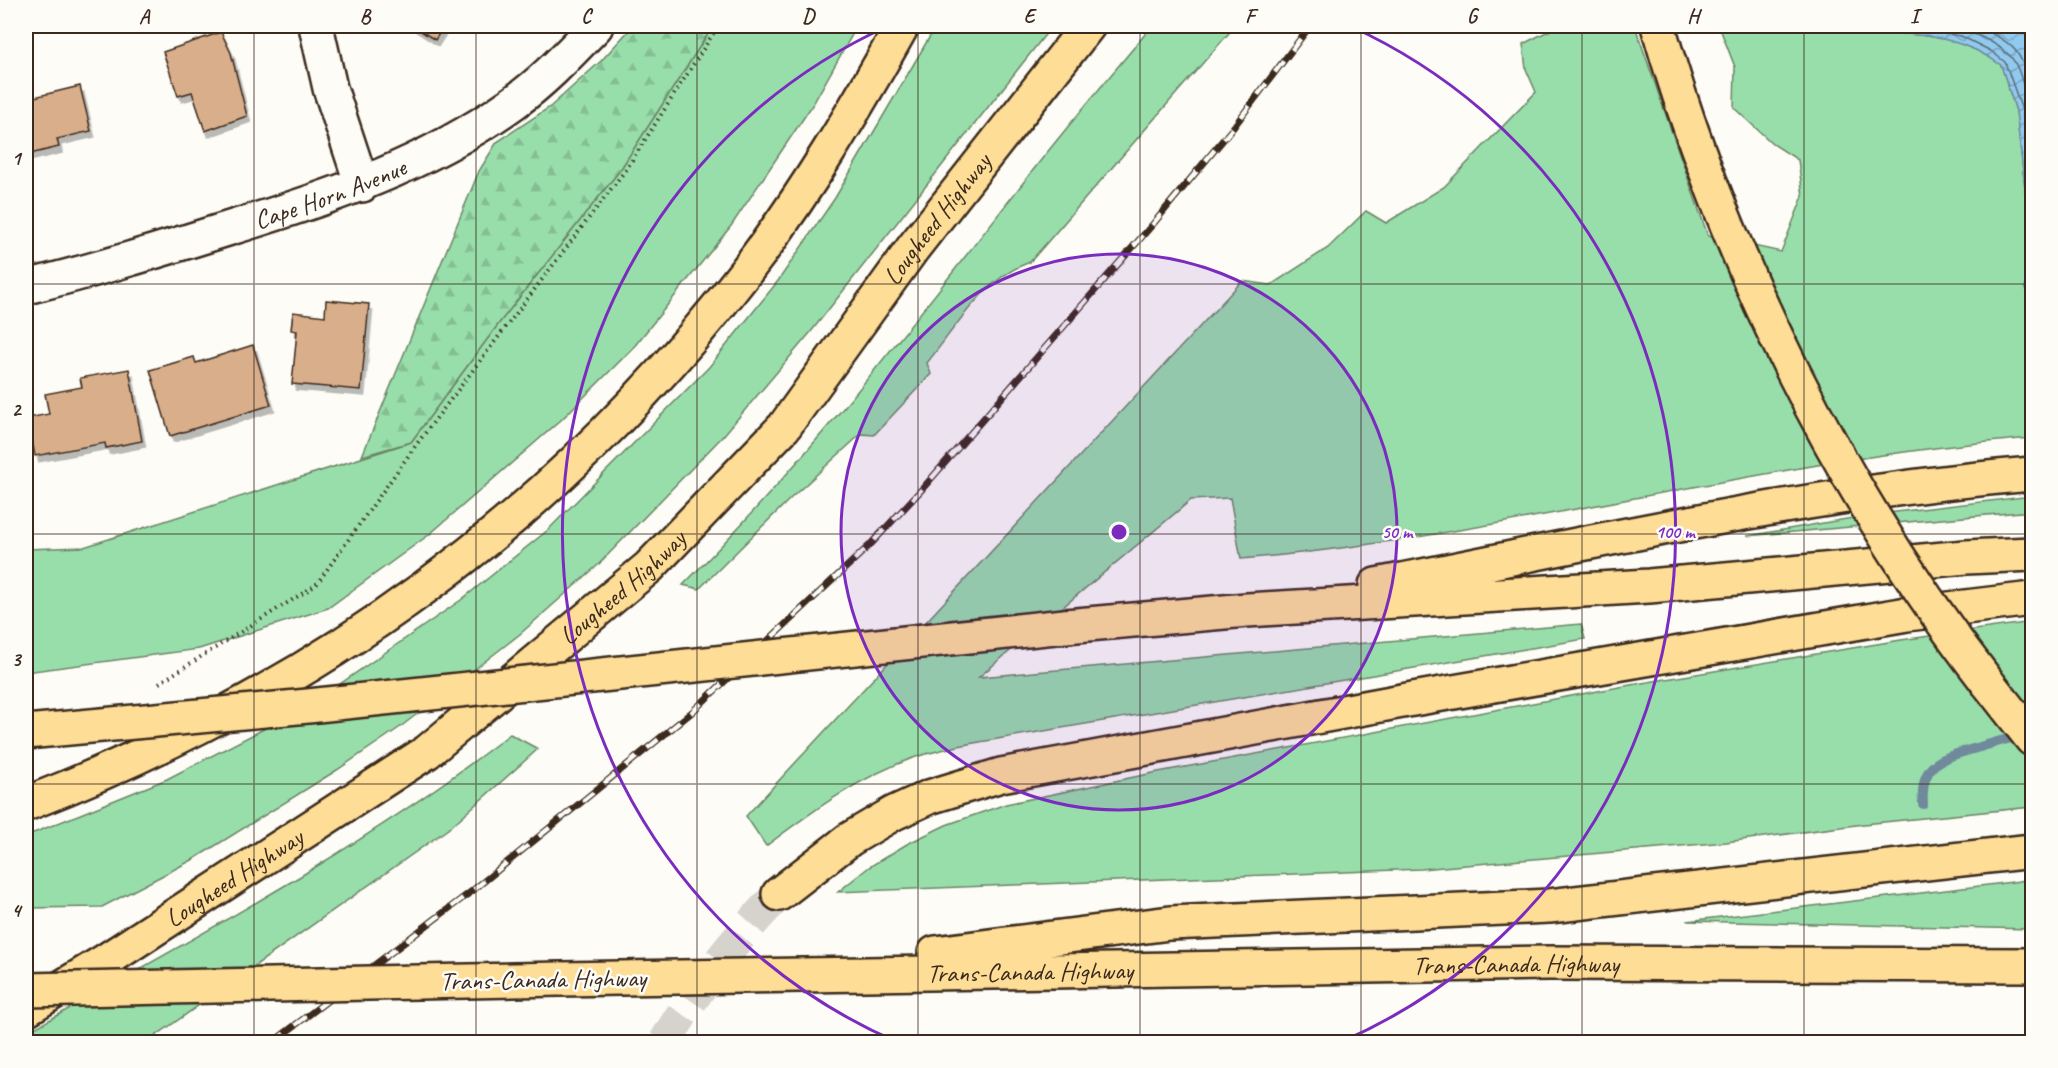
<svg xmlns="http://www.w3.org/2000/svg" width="2058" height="1068" viewBox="0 0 2058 1068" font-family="Caveat,sans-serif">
  <defs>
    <pattern id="forest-firs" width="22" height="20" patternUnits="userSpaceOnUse" patternTransform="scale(1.5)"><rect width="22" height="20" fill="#98deab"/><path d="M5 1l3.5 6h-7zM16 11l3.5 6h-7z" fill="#84bf93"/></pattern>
    <pattern id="water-waves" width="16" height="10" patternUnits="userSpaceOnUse" patternTransform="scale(1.5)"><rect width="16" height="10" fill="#91caf0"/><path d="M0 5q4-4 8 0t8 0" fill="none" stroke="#78a4c2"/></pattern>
    <filter id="shadow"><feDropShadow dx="3.5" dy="6" stdDeviation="0" flood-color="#0004"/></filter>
  </defs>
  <rect width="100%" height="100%" fill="#fdfcf7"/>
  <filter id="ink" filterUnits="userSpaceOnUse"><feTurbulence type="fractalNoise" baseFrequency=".0167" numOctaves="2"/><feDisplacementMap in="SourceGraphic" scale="12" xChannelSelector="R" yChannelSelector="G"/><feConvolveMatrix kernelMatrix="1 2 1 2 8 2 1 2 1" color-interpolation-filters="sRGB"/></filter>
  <g filter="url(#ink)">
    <!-- grass -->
    <g fill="#98deab" stroke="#6a8464" stroke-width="1.5">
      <path d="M713,26H857L813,104L731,226L633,348L561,420L430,534L328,608L199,649L26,672V549L84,547L411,442L500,322L620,170Z"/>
      <path d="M936,26H1052L810,333L723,436L598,565L520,634L399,728L337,770L194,859L102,907L26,908V836L167,779L308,706L461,600L548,530L709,367L778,281L835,198Z"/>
      <path d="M1152,26H1235L1030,262C984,278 956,327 927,363L931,374L874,435L861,434L791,498L699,589L683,585C816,452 929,302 1045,155C1080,111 1116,69 1152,26Z"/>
      <path d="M1558,26H1635L1708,236L1781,252L1803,196L1798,160L1773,144L1734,108L1735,67L1719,26H1942L1890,33C1931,34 1967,40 2001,65L2016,111L2028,213C2036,239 2030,263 2025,289L2032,296V438C1766,459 1507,536 1241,559L1230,498L1191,500L979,677L1581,624L1585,639L968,744C950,748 931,752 913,758C859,777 811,812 766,846L746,816L1242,281L1271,285L1328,248L1366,211L1386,223L1444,187L1536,92L1526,69L1523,44Z"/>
      <path d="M2032,496V511L1747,536L1870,515Z"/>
      <path d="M2032,622V807L1864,824L1726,842L1421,869L838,892L869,867L907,844L946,825L1006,804L1158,772L1636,684L1901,640Z"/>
      <path d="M510,734L538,749L448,829L147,1042H26V1033C190,940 360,851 510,734Z"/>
      <path d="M2032,879V929L1687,921L2013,882Z"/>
    </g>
    <!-- forest -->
    <path fill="url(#forest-firs)" stroke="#6a8464" stroke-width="1.5" d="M633,26H713L620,170L500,322L411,442L362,456L479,171L497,142L550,107L601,61Z"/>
    <!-- water -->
    <g fill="url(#water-waves)" stroke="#6f8a9c" stroke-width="1.5">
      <path d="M1897,26H2032V227L2028,213L2016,111L2001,65C1966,40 1930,34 1888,33Z"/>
      <path d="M2032,248V296L2025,289Z"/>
    </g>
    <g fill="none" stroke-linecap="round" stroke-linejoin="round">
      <!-- shore -->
      <g stroke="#5d6a72" stroke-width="1.5">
        <path d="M1900,26L1961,36L1991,51L2005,62L2022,110L2032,193"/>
        <path d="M1947,26C1968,30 1994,40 2010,56C2024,70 2031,121 2032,141"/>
        <path d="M1977,26C2016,45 2019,48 2032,89"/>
      </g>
      <!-- stream -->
      <path stroke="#6f8a9c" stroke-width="10" d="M1923,804C1920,763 1940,759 1973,749C1990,744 2006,739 2023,735"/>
    </g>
    <!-- building -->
    <g fill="#d9ae8a" stroke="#3b2a1e" stroke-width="1.5" filter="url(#shadow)">
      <path d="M413,26H444L435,40Z"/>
      <path d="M221,32L231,53L247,116L205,131L192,92L178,96L163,52Z"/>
      <path d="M80,86L91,131L57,139L59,147L26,155V99Z"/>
      <path d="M326,300L369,304L361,390L292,384L297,331L291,330L293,312L325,316Z"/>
      <path d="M253,345L271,405L170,436L150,370L194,357L196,363Z"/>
      <path d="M129,369L142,441L106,448L105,443L35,456L28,418L49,414L45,394L82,387L80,378Z"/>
    </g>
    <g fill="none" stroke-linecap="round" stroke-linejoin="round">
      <!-- highway-tunnel -->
      <path stroke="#d6d2cc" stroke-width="33" stroke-dasharray="33 16" stroke-linecap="butt" d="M665,1042C698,986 733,941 779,894"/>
      <!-- minor casing -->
      <g stroke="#3b2a1e" stroke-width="38">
        <g id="minor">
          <path d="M316,26L330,88L362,185"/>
          <path id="s1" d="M26,287C93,271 160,250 227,229C329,198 425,166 513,103C544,81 570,53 596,26"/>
        </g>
      </g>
      <!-- major casing -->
      <g stroke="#3b2a1e" stroke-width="38">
        <g id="major">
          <path d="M26,804C318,691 555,519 747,270C806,193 855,110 902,26"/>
          <path id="s2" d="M26,1009L105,961L427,752L649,567L784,427L913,248L1088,26"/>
        </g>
      </g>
      <!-- highway casing -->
      <g stroke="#3b2a1e" stroke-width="38">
        <g id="highway">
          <path d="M1376,585C1593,543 1811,492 2032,474"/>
          <path d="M1065,626L1247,610L1649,586L1966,557L2032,554"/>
          <path d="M1988,683L2032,739"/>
          <path d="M779,894L850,839L894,813L929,797L1001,775L1413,699L1907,614L2032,599"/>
          <path d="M935,953L1170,923L1549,906L2032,851"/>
          <path id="s3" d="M560,979L1549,963L2032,965"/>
        </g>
      </g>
      <!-- path -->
      <path stroke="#3b2a1e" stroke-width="4" stroke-dasharray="1.5 4.5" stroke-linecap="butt" d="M159,683L316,585L416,445L627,168L718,26"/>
      <!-- minor -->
      <use href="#minor" stroke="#fdfcf7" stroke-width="33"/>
      <!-- major -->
      <use href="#major" stroke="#fedd96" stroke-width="33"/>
      <!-- highway -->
      <use href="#highway" stroke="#fedd96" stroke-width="33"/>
      <!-- rail casing -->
      <g stroke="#3b2a1e" stroke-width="7">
        <path id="rail" d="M273,1042L472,891L692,712L870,545L923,488L1153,224L1232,129L1310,26"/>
      </g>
      <!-- rail -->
      <use href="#rail" stroke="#fdfcf7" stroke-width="4.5" stroke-dasharray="14" stroke-linecap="butt"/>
      <!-- highway-bridge casing -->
      <g stroke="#3b2a1e" stroke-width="38" stroke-linecap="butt">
        <g id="highway-bridge">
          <path d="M1658,26C1726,260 1838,490 1988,683"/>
          <path d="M26,732L308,706L1065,626"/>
          <path d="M26,990L560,979"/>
        </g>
      </g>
      <!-- highway-bridge -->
      <use href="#highway-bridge" stroke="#fedd96" stroke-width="33"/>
    </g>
  </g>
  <!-- grid -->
  <path fill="none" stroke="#3b2a1e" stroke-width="1.5" stroke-opacity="0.55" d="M254,26V1042M476,26V1042M697,26V1042M918,26V1042M1140,26V1042M1361,26V1042M1582,26V1042M1804,26V1042M26,284H2032M26,534H2032M26,784H2032"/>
  <!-- distance rings -->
  <circle cx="1119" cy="532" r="278" fill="#7b2cbf" fill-opacity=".12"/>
  <g fill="none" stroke="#7b2cbf" stroke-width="3">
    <circle cx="1119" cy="532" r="278"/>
    <path d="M897 1042A556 556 0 0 1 888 26M1350 26A556 556 0 0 1 1341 1042"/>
  </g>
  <g text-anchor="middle" stroke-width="5" stroke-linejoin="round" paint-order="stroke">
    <!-- street labels -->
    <g font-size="26" fill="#3b2a1e" stroke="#fdfcf7">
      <text dy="9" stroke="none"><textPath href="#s1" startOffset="318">Cape Horn Avenue</textPath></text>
      <text dy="9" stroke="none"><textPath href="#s2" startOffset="1218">Lougheed Highway</textPath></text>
      <text dy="9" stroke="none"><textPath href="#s2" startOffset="732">Lougheed Highway</textPath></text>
      <text dy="9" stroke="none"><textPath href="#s2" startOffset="246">Lougheed Highway</textPath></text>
      <text dy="9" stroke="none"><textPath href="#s3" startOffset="956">Trans-Canada Highway</textPath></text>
      <text dy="9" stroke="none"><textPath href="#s3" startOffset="470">Trans-Canada Highway</textPath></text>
      <text transform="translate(543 979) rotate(-1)" y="9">Trans-Canada Highway</text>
    </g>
  </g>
  <circle cx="1119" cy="532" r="9" fill="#7b2cbf" stroke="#fdfcf7" stroke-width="3"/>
  <g font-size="18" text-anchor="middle" font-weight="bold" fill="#7b2cbf" stroke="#fdfcf7" stroke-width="5" stroke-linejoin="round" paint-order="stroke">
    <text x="1397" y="538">50 m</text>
    <text x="1675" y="538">100 m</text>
  </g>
  <!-- margin -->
  <rect width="2058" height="1068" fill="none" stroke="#fdfcf7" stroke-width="66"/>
  <rect x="33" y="33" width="1992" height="1002" fill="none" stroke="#3b2a1e" stroke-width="2"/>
  <g font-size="20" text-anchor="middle" font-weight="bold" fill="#3b2a1e">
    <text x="144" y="23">A</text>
    <text x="365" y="23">B</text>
    <text x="586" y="23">C</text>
    <text x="808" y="23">D</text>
    <text x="1029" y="23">E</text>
    <text x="1250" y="23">F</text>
    <text x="1472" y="23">G</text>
    <text x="1693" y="23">H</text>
    <text x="1914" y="23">I</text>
    <text x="16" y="165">1</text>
    <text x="16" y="416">2</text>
    <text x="16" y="666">3</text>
    <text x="16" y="917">4</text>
  </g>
</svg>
